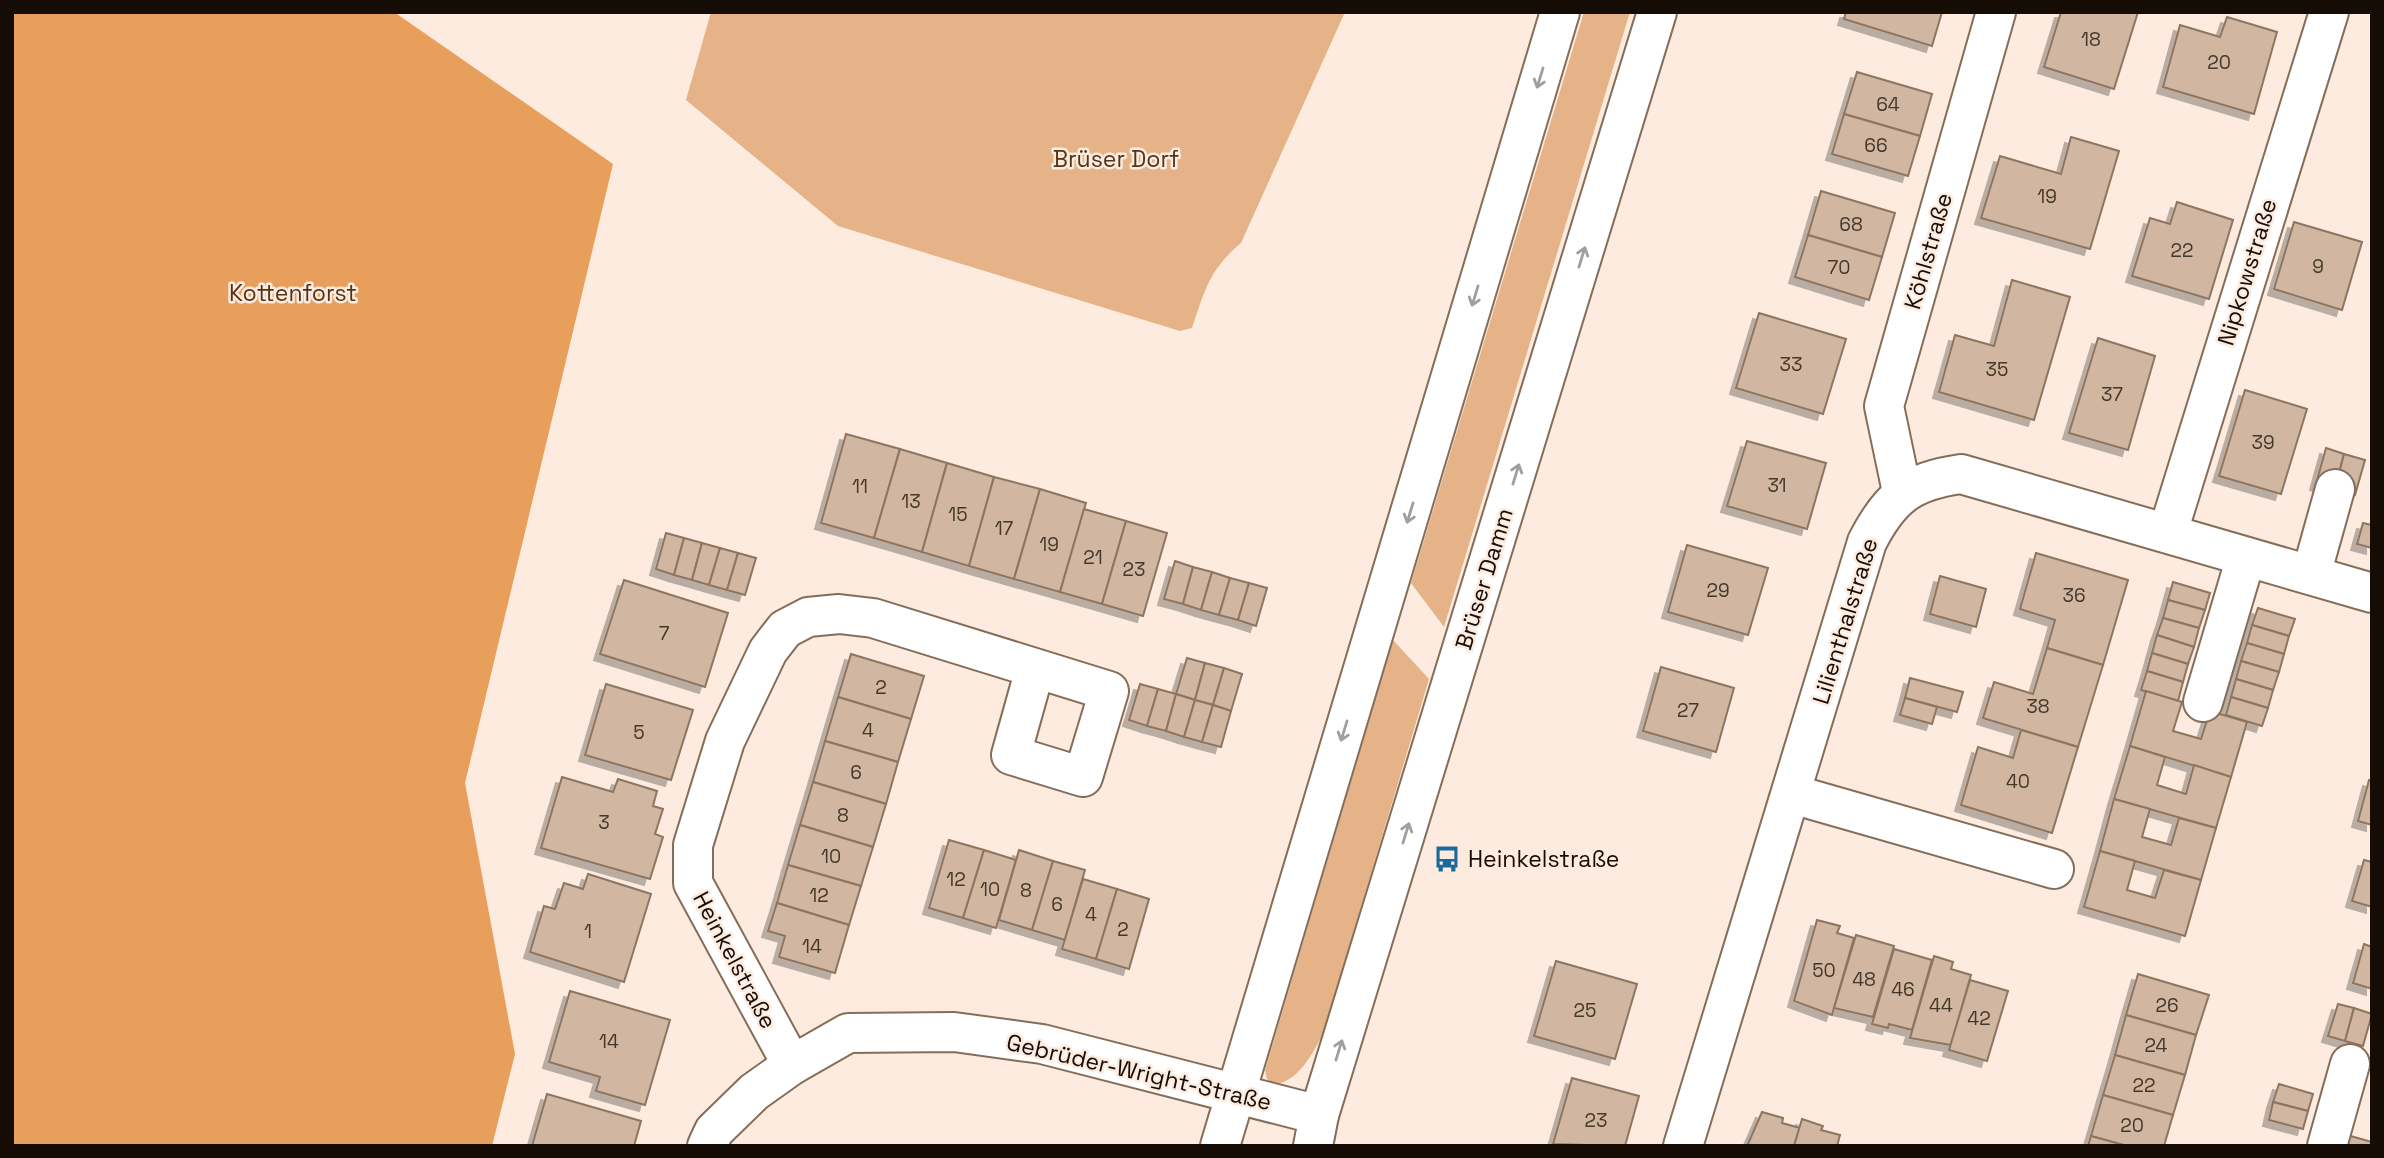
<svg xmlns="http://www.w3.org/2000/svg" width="2384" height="1158" viewBox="0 0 2384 1158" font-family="'Space Grotesk',sans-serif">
  <defs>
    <filter id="shadow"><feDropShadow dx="-6" dy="6" stdDeviation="0" flood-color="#0004"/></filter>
  </defs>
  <rect width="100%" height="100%" fill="#fcebde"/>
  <!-- green -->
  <g fill="#e5b387">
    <path d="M711,12H1345L1241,243C1209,270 1205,290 1192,328L1180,331L838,226L686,100Z"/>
    <path d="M1584,12H1630L1444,627L1411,583Z"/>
    <path d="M1393,640L1429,679L1323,1034C1313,1053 1297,1084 1273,1084L1267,1079L1265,1070Z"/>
  </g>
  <!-- forest -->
  <path fill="#e89f5b" d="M12,12H394L613,164L465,783L515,1054L492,1146H12Z"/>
  <!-- building -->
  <g fill="#d1b7a1" stroke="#8d7561" stroke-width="2" filter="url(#shadow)">
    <path d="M1846,12H1942L1932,46L1844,19Z"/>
    <path d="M2061,12H2138L2114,89L2044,67Z"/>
    <path d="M2227,17L2277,32L2254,114L2163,87L2180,25L2220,37Z"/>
    <path d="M1857,72L1932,94L1920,136L1844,114Z"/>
    <path d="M1844,114L1920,136L1908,176L1832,154Z"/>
    <path d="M2071,137L2119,151L2090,249L1981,218L2000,156L2061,174Z"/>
    <path d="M1821,191L1895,213L1882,257L1808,235Z"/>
    <path d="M2177,202L2233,220L2209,299L2132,276L2150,218L2170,224Z"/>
    <path d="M2294,222L2362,242L2342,310L2274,289Z"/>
    <path d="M1808,235L1882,257L1869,300L1795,277Z"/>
    <path d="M2012,280L2070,297L2034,420L1939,392L1955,335L1994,346Z"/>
    <path d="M1759,313L1846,339L1823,414L1736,388Z"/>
    <path d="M2098,338L2155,356L2128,450L2069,433Z"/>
    <path d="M2245,390L2307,409L2281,494L2219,476Z"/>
    <path d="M846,434L900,449L874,538L821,523Z"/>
    <path d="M1747,441L1826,463L1807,529L1727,506Z"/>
    <path d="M2326,448L2344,454L2335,489L2316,484Z"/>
    <path d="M900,449L947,463L922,552L874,538Z"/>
    <path d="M2344,454L2365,460L2355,495L2335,489Z"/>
    <path d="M947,463L994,477L969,566L922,552Z"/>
    <path d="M994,477L1040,489L1014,579L969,566Z"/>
    <path d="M1040,489L1086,503L1060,592L1014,579Z"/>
    <path d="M1084,509L1126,521L1102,604L1060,592Z"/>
    <path d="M1126,521L1167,533L1143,616L1102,604Z"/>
    <path d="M2363,523L2372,525V548L2357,544Z"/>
    <path d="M666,533L684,538L674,575L656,569Z"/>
    <path d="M684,538L702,543L692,580L674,575Z"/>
    <path d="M702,543L720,548L709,585L692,580Z"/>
    <path d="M1687,545L1768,568L1748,635L1668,612Z"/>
    <path d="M720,548L738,553L727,590L709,585Z"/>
    <path d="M738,553L756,558L745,595L727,590Z"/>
    <path d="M2036,553L2128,580L2103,665L2047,648L2055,620L2020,609Z"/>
    <path d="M1175,561L1193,567L1183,604L1164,599Z"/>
    <path d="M1193,567L1212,572L1201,610L1183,604Z"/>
    <path d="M1212,572L1230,578L1219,615L1201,610Z"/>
    <path d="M1940,576L1986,589L1976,627L1930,614Z"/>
    <path d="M1230,578L1249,583L1238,620L1219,615Z"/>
    <path d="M624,580L728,613L705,687L600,654Z"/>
    <path d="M2173,582L2210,593L2205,610L2168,600Z"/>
    <path d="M1249,583L1267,588L1256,626L1238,620Z"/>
    <path d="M2168,600L2205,610L2199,628L2163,618Z"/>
    <path d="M2258,608L2295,619L2289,636L2252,625Z"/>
    <path d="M2163,618L2199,628L2194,647L2157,635Z"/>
    <path d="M2252,625L2289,636L2284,654L2247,643Z"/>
    <path d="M2157,635L2194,647L2188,664L2152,653Z"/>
    <path d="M2247,643L2284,654L2279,672L2241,661Z"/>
    <path d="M2047,648L2103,665L2078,747L1983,718L1994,682L2033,694Z"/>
    <path d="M2152,653L2188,664L2183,682L2147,671Z"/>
    <path d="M851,654L924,676L911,719L838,697Z"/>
    <path d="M1187,658L1205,663L1195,700L1176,694Z"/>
    <path d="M2241,661L2279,672L2273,690L2236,679Z"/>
    <path d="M1205,663L1224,668L1213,705L1195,700Z"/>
    <path d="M1661,667L1734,688L1716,752L1643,731Z"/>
    <path d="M1224,668L1242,674L1231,711L1213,705Z"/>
    <path d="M2147,671L2183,682L2178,701L2141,690Z"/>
    <path d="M1910,678L1963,692L1957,712L1905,698Z"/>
    <path d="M2236,679L2273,690L2268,708L2231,697Z"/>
    <path d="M606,684L693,710L671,780L585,755Z"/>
    <path d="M1140,684L1158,689L1147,726L1129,720Z"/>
    <path d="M1158,689L1176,694L1166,731L1147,726Z"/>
    <path d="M2146,691L2182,702L2173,731L2201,739L2210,711L2247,722L2231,777L2130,746Z"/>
    <path d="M1176,694L1195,700L1184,737L1166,731Z"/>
    <path d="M838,697L911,719L898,762L825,741Z"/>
    <path d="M2231,697L2268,708L2262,726L2226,715Z"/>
    <path d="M1905,698L1937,707L1932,724L1900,715Z"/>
    <path d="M1195,700L1213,705L1202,742L1184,737Z"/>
    <path d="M1213,705L1231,711L1221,747L1202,742Z"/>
    <path d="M2021,730L2078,747L2052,833L1961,805L1978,747L2013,758Z"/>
    <path d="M825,741L898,762L886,804L813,782Z"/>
    <path d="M2130,746L2165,757L2157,785L2186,794L2194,765L2231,777L2216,828L2114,799Z"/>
    <path d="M562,777L613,792L618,779L657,791L653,806L663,809L655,834L663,837L650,879L541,848Z"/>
    <path d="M2369,780L2372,781V825L2358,821Z"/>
    <path d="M813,782L886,804L873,847L800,825Z"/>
    <path d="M2114,799L2150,809L2142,837L2171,845L2179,818L2216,828L2201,880L2100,851Z"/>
    <path d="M800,825L873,847L861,886L788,865Z"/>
    <path d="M949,840L984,850L963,918L929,908Z"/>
    <path d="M984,850L1016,860L996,928L963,918Z"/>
    <path d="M1019,850L1053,861L1032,930L999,920Z"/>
    <path d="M2100,851L2135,861L2127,890L2155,898L2164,870L2201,880L2185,936L2084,907Z"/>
    <path d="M2364,860L2372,862V907L2352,901Z"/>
    <path d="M1053,861L1085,870L1065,940L1032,930Z"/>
    <path d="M788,865L861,886L849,925L777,903Z"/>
    <path d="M588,874L651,894L624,982L530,952L544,906L555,909L564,883L583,889Z"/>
    <path d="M1083,879L1117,889L1096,959L1062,949Z"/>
    <path d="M1117,889L1149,899L1129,969L1096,959Z"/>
    <path d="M777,903L849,925L835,973L779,957L785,936L768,931Z"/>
    <path d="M1817,920L1840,926L1837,933L1854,938L1832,1015L1794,1001Z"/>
    <path d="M1856,935L1894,946L1873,1017L1834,1008Z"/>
    <path d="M2364,944L2372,947V989L2353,983Z"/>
    <path d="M1894,949L1932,960L1912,1030L1889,1024L1888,1028L1872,1024Z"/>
    <path d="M1934,956L1953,962L1951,969L1971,975L1951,1045L1910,1038Z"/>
    <path d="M1556,961L1637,984L1615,1059L1534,1036Z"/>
    <path d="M2138,974L2209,995L2196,1035L2126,1015Z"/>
    <path d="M1970,980L2008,991L1987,1061L1949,1050Z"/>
    <path d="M570,991L670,1020L645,1105L596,1091L600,1077L549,1062Z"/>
    <path d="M2338,1004L2354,1008L2345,1041L2328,1036Z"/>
    <path d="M2354,1008L2372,1014L2363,1046L2345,1041Z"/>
    <path d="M2126,1015L2196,1035L2185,1075L2115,1055Z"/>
    <path d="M2115,1055L2185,1075L2173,1115L2103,1095Z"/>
    <path d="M1572,1078L1639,1096L1625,1146L1553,1144Z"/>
    <path d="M2279,1084L2313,1094L2308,1111L2273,1102Z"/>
    <path d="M547,1094L641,1121L634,1146H532Z"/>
    <path d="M2103,1095L2173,1115L2164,1146H2127L2091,1136Z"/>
    <path d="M2273,1102L2308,1111L2303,1129L2269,1120Z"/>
    <path d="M1762,1112L1783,1118L1782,1123L1800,1128L1794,1146H1747Z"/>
    <path d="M1802,1119L1823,1126L1821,1130L1840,1135L1837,1146H1794Z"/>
    <path d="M2347,1135L2372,1142V1146H2344Z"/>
    <path d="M2091,1136L2127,1146H2088Z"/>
  </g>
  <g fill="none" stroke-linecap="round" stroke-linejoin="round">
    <!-- minor casing -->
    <g stroke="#856e59" stroke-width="42">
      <g id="minor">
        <path d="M1902,492L1884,406L1996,12"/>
        <path d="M2168,532L2329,12"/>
        <path d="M2311,575L2335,489"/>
        <path d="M2203,702L2246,557"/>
        <path d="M1792,794L2054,869"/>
        <path d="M792,1065L693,883V845L725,741L768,651L785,629L808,617L839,614L873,618L1109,691L1083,777L1011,755L1035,669"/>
        <path d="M707,1146L714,1131L754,1092L792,1065L848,1033L954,1032L1042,1044L1319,1115"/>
        <path d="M1220,1146L1560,12"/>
        <path d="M1313,1146L1319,1115L1657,12"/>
        <path d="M1683,1146L1867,542C1890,497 1910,481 1961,474L2372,593"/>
        <path d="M2327,1146L2350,1064"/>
      </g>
    </g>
    <!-- minor -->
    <use href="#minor" stroke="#fff" stroke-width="38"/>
  </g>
  <!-- one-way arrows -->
  <defs><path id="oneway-shaft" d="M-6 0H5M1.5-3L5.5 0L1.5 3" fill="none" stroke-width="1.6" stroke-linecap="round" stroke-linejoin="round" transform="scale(1.75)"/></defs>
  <g stroke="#a19e9b">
    <use href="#oneway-shaft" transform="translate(1540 78) rotate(107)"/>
    <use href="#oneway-shaft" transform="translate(1582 257) rotate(-73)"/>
    <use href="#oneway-shaft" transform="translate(1475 296) rotate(107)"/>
    <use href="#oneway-shaft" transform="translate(1516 474) rotate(-73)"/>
    <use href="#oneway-shaft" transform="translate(1410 513) rotate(107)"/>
    <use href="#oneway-shaft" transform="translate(1344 731) rotate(107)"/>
    <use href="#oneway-shaft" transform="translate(1406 833) rotate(-73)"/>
    <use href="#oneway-shaft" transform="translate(1339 1050) rotate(-73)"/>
  </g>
  <!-- icons -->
  <defs>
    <g id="bus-bare" transform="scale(2.1)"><path d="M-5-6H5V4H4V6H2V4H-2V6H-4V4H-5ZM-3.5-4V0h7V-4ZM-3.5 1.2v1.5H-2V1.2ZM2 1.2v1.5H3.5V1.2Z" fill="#1a6a9c" stroke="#fcebde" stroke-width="2.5" paint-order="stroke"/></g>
  </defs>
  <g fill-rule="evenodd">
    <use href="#bus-bare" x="1447" y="859"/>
  </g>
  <g text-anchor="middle" stroke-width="5" stroke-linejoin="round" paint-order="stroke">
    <!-- number labels -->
    <g font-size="19" fill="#44372c">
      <text x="2091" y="46">18</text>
      <text x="2219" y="69">20</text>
      <text x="1888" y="111">64</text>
      <text x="1876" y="152">66</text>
      <text x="2047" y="203">19</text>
      <text x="1851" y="231">68</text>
      <text x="2182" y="257">22</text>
      <text x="2318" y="273">9</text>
      <text x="1839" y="274">70</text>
      <text x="1791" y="371">33</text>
      <text x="1997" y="376">35</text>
      <text x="2112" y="401">37</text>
      <text x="2263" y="449">39</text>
      <text x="1777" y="492">31</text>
      <text x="860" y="493">11</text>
      <text x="911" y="508">13</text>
      <text x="958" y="521">15</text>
      <text x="1004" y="535">17</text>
      <text x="1049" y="551">19</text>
      <text x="1093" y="564">21</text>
      <text x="1134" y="576">23</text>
      <text x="1718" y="597">29</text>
      <text x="2074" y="602">36</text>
      <text x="664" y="640">7</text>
      <text x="881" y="694">2</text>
      <text x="2038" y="713">38</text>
      <text x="1688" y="717">27</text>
      <text x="868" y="737">4</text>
      <text x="639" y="739">5</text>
      <text x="856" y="779">6</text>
      <text x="2018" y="788">40</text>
      <text x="843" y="822">8</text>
      <text x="604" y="829">3</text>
      <text x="831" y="863">10</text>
      <text x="956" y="886">12</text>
      <text x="990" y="896">10</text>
      <text x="1026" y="897">8</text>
      <text x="819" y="902">12</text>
      <text x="1057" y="911">6</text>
      <text x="1091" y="921">4</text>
      <text x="1123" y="936">2</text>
      <text x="588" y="938">1</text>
      <text x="812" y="953">14</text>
      <text x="1824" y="977">50</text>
      <text x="1864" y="986">48</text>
      <text x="1903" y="996">46</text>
      <text x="1941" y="1012">44</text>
      <text x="2167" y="1012">26</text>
      <text x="1585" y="1017">25</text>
      <text x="1979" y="1025">42</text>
      <text x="609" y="1048">14</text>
      <text x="2156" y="1052">24</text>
      <text x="2144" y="1092">22</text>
      <text x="1596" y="1127">23</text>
      <text x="2132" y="1132">20</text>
    </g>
    <!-- park labels -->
    <g font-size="23" fill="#533418" stroke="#fcebde">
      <text x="1116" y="167">Brüser Dorf</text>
      <text x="293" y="301">Kottenforst</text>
    </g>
    <!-- street labels -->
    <g font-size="23" fill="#150c05" stroke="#fcebde">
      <text transform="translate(1928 251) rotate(-74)" y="8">Köhlstraße</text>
      <text transform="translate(2247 272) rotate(-73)" y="8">Nipkowstraße</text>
      <text transform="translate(1484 579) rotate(-73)" y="8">Brüser Damm</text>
      <text transform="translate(1845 621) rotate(-73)" y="8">Lilienthalstraße</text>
      <text transform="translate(735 960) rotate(62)" y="8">Heinkelstraße</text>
      <text transform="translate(1139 1072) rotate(13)" y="8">Gebrüder-Wright-Straße</text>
    </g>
    <!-- poi labels -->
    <g font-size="23" fill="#150c05" stroke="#fcebde" text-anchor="start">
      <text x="1468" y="867">Heinkelstraße</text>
    </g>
  </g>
  <!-- border -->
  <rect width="2384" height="1158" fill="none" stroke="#150c05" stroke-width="28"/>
</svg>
